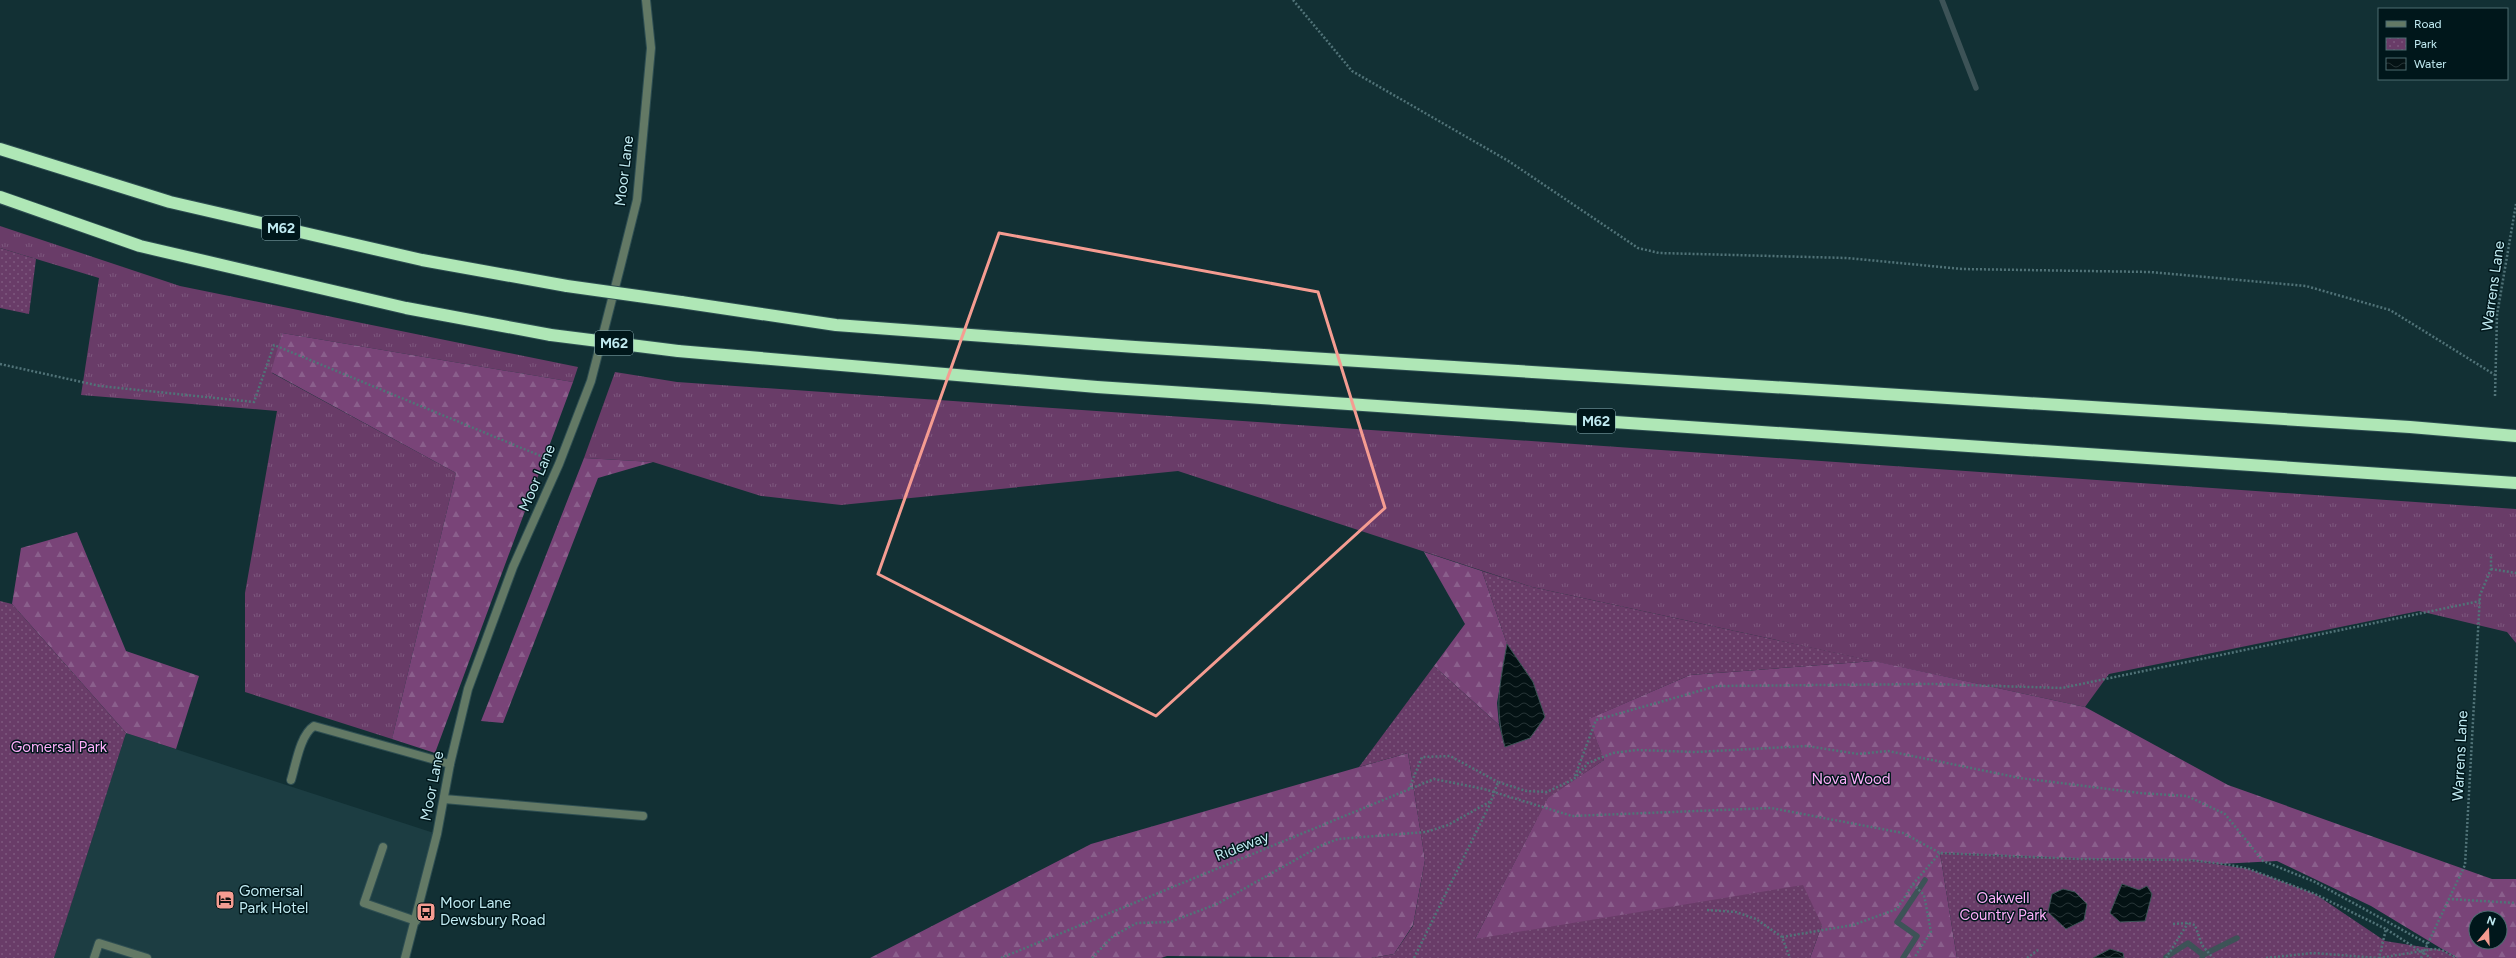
<svg xmlns="http://www.w3.org/2000/svg" width="2516" height="958" viewBox="0 0 2516 958" font-family="Figtree,sans-serif">
  <defs>
    <pattern id="grass-tufts" width="24" height="20" patternUnits="userSpaceOnUse"><rect width="24" height="20" fill="#693c68"/><path d="M3 7l-1-3M5 7V3M7 7l1-3M15 17l-1-3M17 17v-4M19 17l1-3" fill="none" stroke="#7d587e"/></pattern>
    <pattern id="forest-firs" width="22" height="20" patternUnits="userSpaceOnUse"><rect width="22" height="20" fill="#794478"/><path d="M5 1l3.5 6h-7zM16 11l3.5 6h-7z" fill="#8a5f8c"/></pattern>
    <pattern id="park-dots" width="8" height="8" patternUnits="userSpaceOnUse"><rect width="8" height="8" fill="#693c68"/><path d="M2 2h.1M6 6h.1" fill="none" stroke="#7d587e" stroke-width="1.8" stroke-linecap="round"/></pattern>
    <pattern id="water-waves" width="16" height="10" patternUnits="userSpaceOnUse"><rect width="16" height="10" fill="#041214"/><path d="M0 5q4-4 8 0t8 0" fill="none" stroke="#273537"/></pattern>
  </defs>
  <rect width="100%" height="100%" fill="#123034"/>
  <!-- built -->
  <path fill="#1c3d42" d="M126,733L437,834L405,958H54Z"/>
  <!-- grass -->
  <g fill="url(#grass-tufts)">
    <path d="M0,226L180,286L578,367L573,382L282,333L272,373L456,473L392,739L245,692V593L277,411L81,395L99,278L0,248Z"/>
    <path d="M615,372L677,382L2516,509V643L2507,632L2419,611L2109,674L2085,707L1532,587L1178,471L841,505L761,496L653,462L584,458Z"/>
  </g>
  <!-- forest -->
  <g fill="url(#forest-firs)" fill-rule="evenodd">
    <path d="M282,333L573,382L435,753L392,739L456,473L271,372Z"/>
    <path d="M584,458L653,462L598,478L503,723L481,721Z"/>
    <path d="M77,532L126,651L199,676L176,749L126,733L12,604L21,548Z"/>
    <path d="M1424,552L1482,571L1507,644L1497,703L1499,725L1434,666L1465,624Z"/>
    <path d="M1874,661L2085,707L2228,785L2492,879H2516V958H2457L2371,906L2277,861L2219,864L2190,860L2080,859L1940,853L1957,958H1810L1822,925L1475,939L1548,797L1604,760L1588,719L1690,675ZM2476,918H2500V942H2476Z"/>
    <path d="M1408,753L1425,860L1413,925L1394,954L1371,958L1167,956L1161,958H870L1091,844Z"/>
  </g>
  <!-- park -->
  <g fill="url(#park-dots)">
    <path d="M0,248L36,259L29,314L0,308Z"/>
    <path d="M1482,571L1532,587L1874,661L1690,675L1589,719L1604,760L1548,798L1475,939L1803,885L1822,925L1810,958H1371L1394,954L1413,926L1425,860L1408,753L1359,767L1434,666L1499,725L1505,747L1533,682L1507,644Z"/>
    <path d="M0,601L12,604L126,733L54,958H0Z"/>
    <path d="M1940,853L2080,859L2190,860L2249,869L2315,894L2385,941L2442,950L2457,958H1957Z"/>
  </g>
  <!-- water -->
  <g fill="url(#water-waves)" stroke="#3d5357">
    <path d="M1507,644L1533,682L1545,717L1530,738L1505,747C1494,707 1500,683 1507,644Z"/>
    <path d="M2122,884L2139,890L2147,886L2152,894L2145,921L2120,922L2110,913Z"/>
    <path d="M2063,889L2075,892L2087,904L2084,920L2066,929L2048,912L2052,894Z"/>
    <path d="M2110,949L2123,953L2124,958H2093Z"/>
  </g>
  <g fill="none" stroke-linecap="round" stroke-linejoin="round">
    <!-- stream -->
    <g stroke="#3d5357" stroke-width="5.5">
      <path d="M1942,0L1976,88"/>
      <path d="M2166,957L2188,943L2203,955"/>
      <path d="M1903,958L1917,936L1897,922L1925,880"/>
      <path d="M2202,958L2203,955L2237,938"/>
    </g>
    <!-- lane casing -->
    <g stroke="#2e4e52" stroke-width="10">
      <g id="lane">
        <path d="M291,780C296,764 300,735 314,726L450,764"/>
        <path d="M444,799L643,816"/>
        <path d="M383,847L364,903L416,921"/>
        <path d="M94,958L99,943L147,958"/>
      </g>
    </g>
    <!-- street casing -->
    <g stroke="#2e4e52" stroke-width="10">
      <path id="street" d="M405,958L437,834L450,764L468,689L513,567L559,464L591,381L620,268L637,200L651,48L646,0"/>
    </g>
    <!-- highway casing -->
    <g stroke="#2e4e52" stroke-width="14">
      <g id="highway">
        <path d="M0,149L170,202L422,260L567,286"/>
        <path d="M0,197L140,246L406,308L551,335"/>
        <path d="M681,302L836,325L1135,347L2410,427L2516,436"/>
        <path d="M678,351L1097,387L2516,483"/>
      </g>
    </g>
    <!-- path -->
    <g stroke="#517378" stroke-width="2.5" stroke-dasharray="2 2" stroke-linecap="butt">
      <path d="M1293,0L1352,71L1510,162L1638,248L1659,253L1847,258L1962,269L2150,272L2306,286L2390,310L2495,375"/>
      <path d="M0,364L100,386L254,402L274,345L548,459"/>
      <path d="M2495,396L2497,315L2516,204"/>
      <path d="M2491,569L2516,573"/>
      <path d="M1575,776L1596,720L1717,686L1932,684L2062,688L2480,601"/>
      <path d="M1409,789L1422,757L1450,756L1498,782"/>
      <path d="M1913,884L1924,895L1931,932L1914,958"/>
      <path d="M2448,899L2516,903"/>
      <path d="M1707,910L1736,912L1756,919L1782,937L1790,958"/>
      <path d="M2173,924L2188,923L2195,925L2202,945L2213,958"/>
      <path d="M1782,937L1853,925L1897,909L1913,884L1940,853"/>
      <path d="M1001,958L1434,779L1484,789L1572,816L1771,808L1903,833L1940,853L2080,859L2190,860L2230,865L2249,869L2315,894L2386,929"/>
      <path d="M1092,958L1113,936L1137,923L1170,922L1217,904L1320,846L1338,839L1426,832L1448,825L1491,801L1498,782L1526,791L1547,792L1574,779L1588,763L1613,753L1637,750L1696,752L1807,746L1858,754L1888,751L2020,778L2140,793L2187,796L2225,814L2263,861L2315,882L2428,944"/>
      <path d="M1414,958L1491,802"/>
      <path d="M2027,958L2038,950"/>
      <path d="M2166,958L2188,923"/>
      <path d="M2266,958L2313,953L2379,958L2386,929L2431,958"/>
      <path d="M2379,958L2434,949L2442,950L2457,958"/>
      <path d="M2421,958L2465,865L2480,595L2491,569V554"/>
    </g>
    <!-- lane -->
    <use href="#lane" stroke="#637965" stroke-width="8"/>
    <!-- street -->
    <use href="#street" stroke="#637965" stroke-width="8"/>
    <!-- highway -->
    <use href="#highway" stroke="#afe7b6" stroke-width="12"/>
    <!-- highway-bridge casing -->
    <g stroke="#2e4e52" stroke-width="14" stroke-linecap="butt">
      <g id="highway-bridge">
        <path d="M567,286L681,302"/>
        <path d="M551,335L678,351"/>
      </g>
    </g>
    <!-- highway-bridge -->
    <use href="#highway-bridge" stroke="#afe7b6" stroke-width="12"/>
  </g>
  <!-- marked area -->
  <path fill="none" stroke="#f59c91" stroke-width="3" stroke-linejoin="round" d="M999,233L1318,292L1385,508L1156,716L878,574Z"/>
  <!-- icons -->
  <defs>
    <g id="hotel-square" transform="scale(1)"><rect x="-9" y="-9" width="18" height="18" rx="4" fill="#f59c91" stroke="#00171b"/><path d="M-6-4.5h1.5V1H6V5H4.5V3h-9V5H-6ZM-4 0a1.8 1.8 0 1 1 3.6 0ZM.5 0V-2.5h3Q6-2.5 6 0Z" fill="#111"/></g>
    <g id="bus-square" transform="scale(1)"><rect x="-9" y="-9" width="18" height="18" rx="4" fill="#f59c91" stroke="#00171b"/><path d="M-5-6H5V4H4V6H2V4H-2V6H-4V4H-5ZM-3.5-4V0h7V-4ZM-3.5 1.2v1.5H-2V1.2ZM2 1.2v1.5H3.5V1.2Z" fill="#111"/></g>
  </defs>
  <g fill-rule="evenodd">
    <use href="#hotel-square" x="225" y="900"/>
    <use href="#bus-square" x="426" y="912"/>
  </g>
  <g text-anchor="middle" stroke-width="3" stroke-linejoin="round" paint-order="stroke">
    <!-- shield labels -->
    <g fill="#00171b" stroke="#87abb2" stroke-width="1">
      <rect x="262" y="216" width="38" height="24" rx="3"/>
      <rect x="595" y="331" width="38" height="24" rx="3"/>
      <rect x="1577" y="409" width="38" height="24" rx="3"/>
    </g>
    <g font-size="14" font-weight="bold" fill="#c1ebf2">
      <text x="281" y="233">M62</text>
      <text x="614" y="348">M62</text>
      <text x="1596" y="426">M62</text>
    </g>
    <!-- street labels -->
    <g font-size="15" fill="#c1ebf2" stroke="#00171b">
      <text transform="translate(624 171) rotate(-83)" y="5">Moor Lane</text>
      <text transform="translate(2493 286) rotate(-82)" y="5">Warrens Lane</text>
      <text transform="translate(537 478) rotate(-67)" y="5">Moor Lane</text>
      <text transform="translate(2460 756) rotate(-87)" y="5">Warrens Lane</text>
      <text transform="translate(432 786) rotate(-79)" y="5">Moor Lane</text>
      <text transform="translate(1242 846) rotate(-22)" y="5">Rideway</text>
    </g>
    <!-- park labels -->
    <g font-size="15" fill="#feaffb" stroke="#00171b">
      <text x="59" y="752">Gomersal Park</text>
      <text x="1851" y="784">Nova Wood</text>
      <text x="2003" y="903">Oakwell<tspan x="2003" dy="17">Country Park</tspan></text>
    </g>
    <!-- poi labels -->
    <g font-size="15" fill="#c1ebf2" stroke="#00171b" text-anchor="start">
      <text x="239" y="896">Gomersal<tspan x="239" dy="17">Park Hotel</tspan></text>
      <text x="440" y="908">Moor Lane<tspan x="440" dy="17">Dewsbury Road</tspan></text>
    </g>
  </g>
  <!-- legend -->
  <rect x="2378" y="8" width="130" height="72" fill="#00171b" stroke="#4d6c71"/>
  <rect x="2386" y="21" width="20" height="6" fill="#637965" stroke="#4d6c71"/>
  <text x="2414" y="28" font-size="12" fill="#c1ebf2">Road</text>
  <rect x="2386" y="38" width="20" height="12" fill="url(#park-dots)" stroke="#4d6c71"/>
  <text x="2414" y="48" font-size="12" fill="#c1ebf2">Park</text>
  <rect x="2386" y="58" width="20" height="12" fill="url(#water-waves)" stroke="#4d6c71"/>
  <text x="2414" y="68" font-size="12" fill="#c1ebf2">Water</text>
  <!-- north arrow -->
  <g transform="translate(2488 930) rotate(19)"><circle r="19" fill="#00171b" stroke="#4d6c71"/>
  <path d="M0-3L7 15L0 10L-7 15Z" fill="#f59c91"/>
  <text y="-6" font-size="11" font-weight="bold" text-anchor="middle" fill="#c1ebf2">N</text>
  </g>
</svg>
